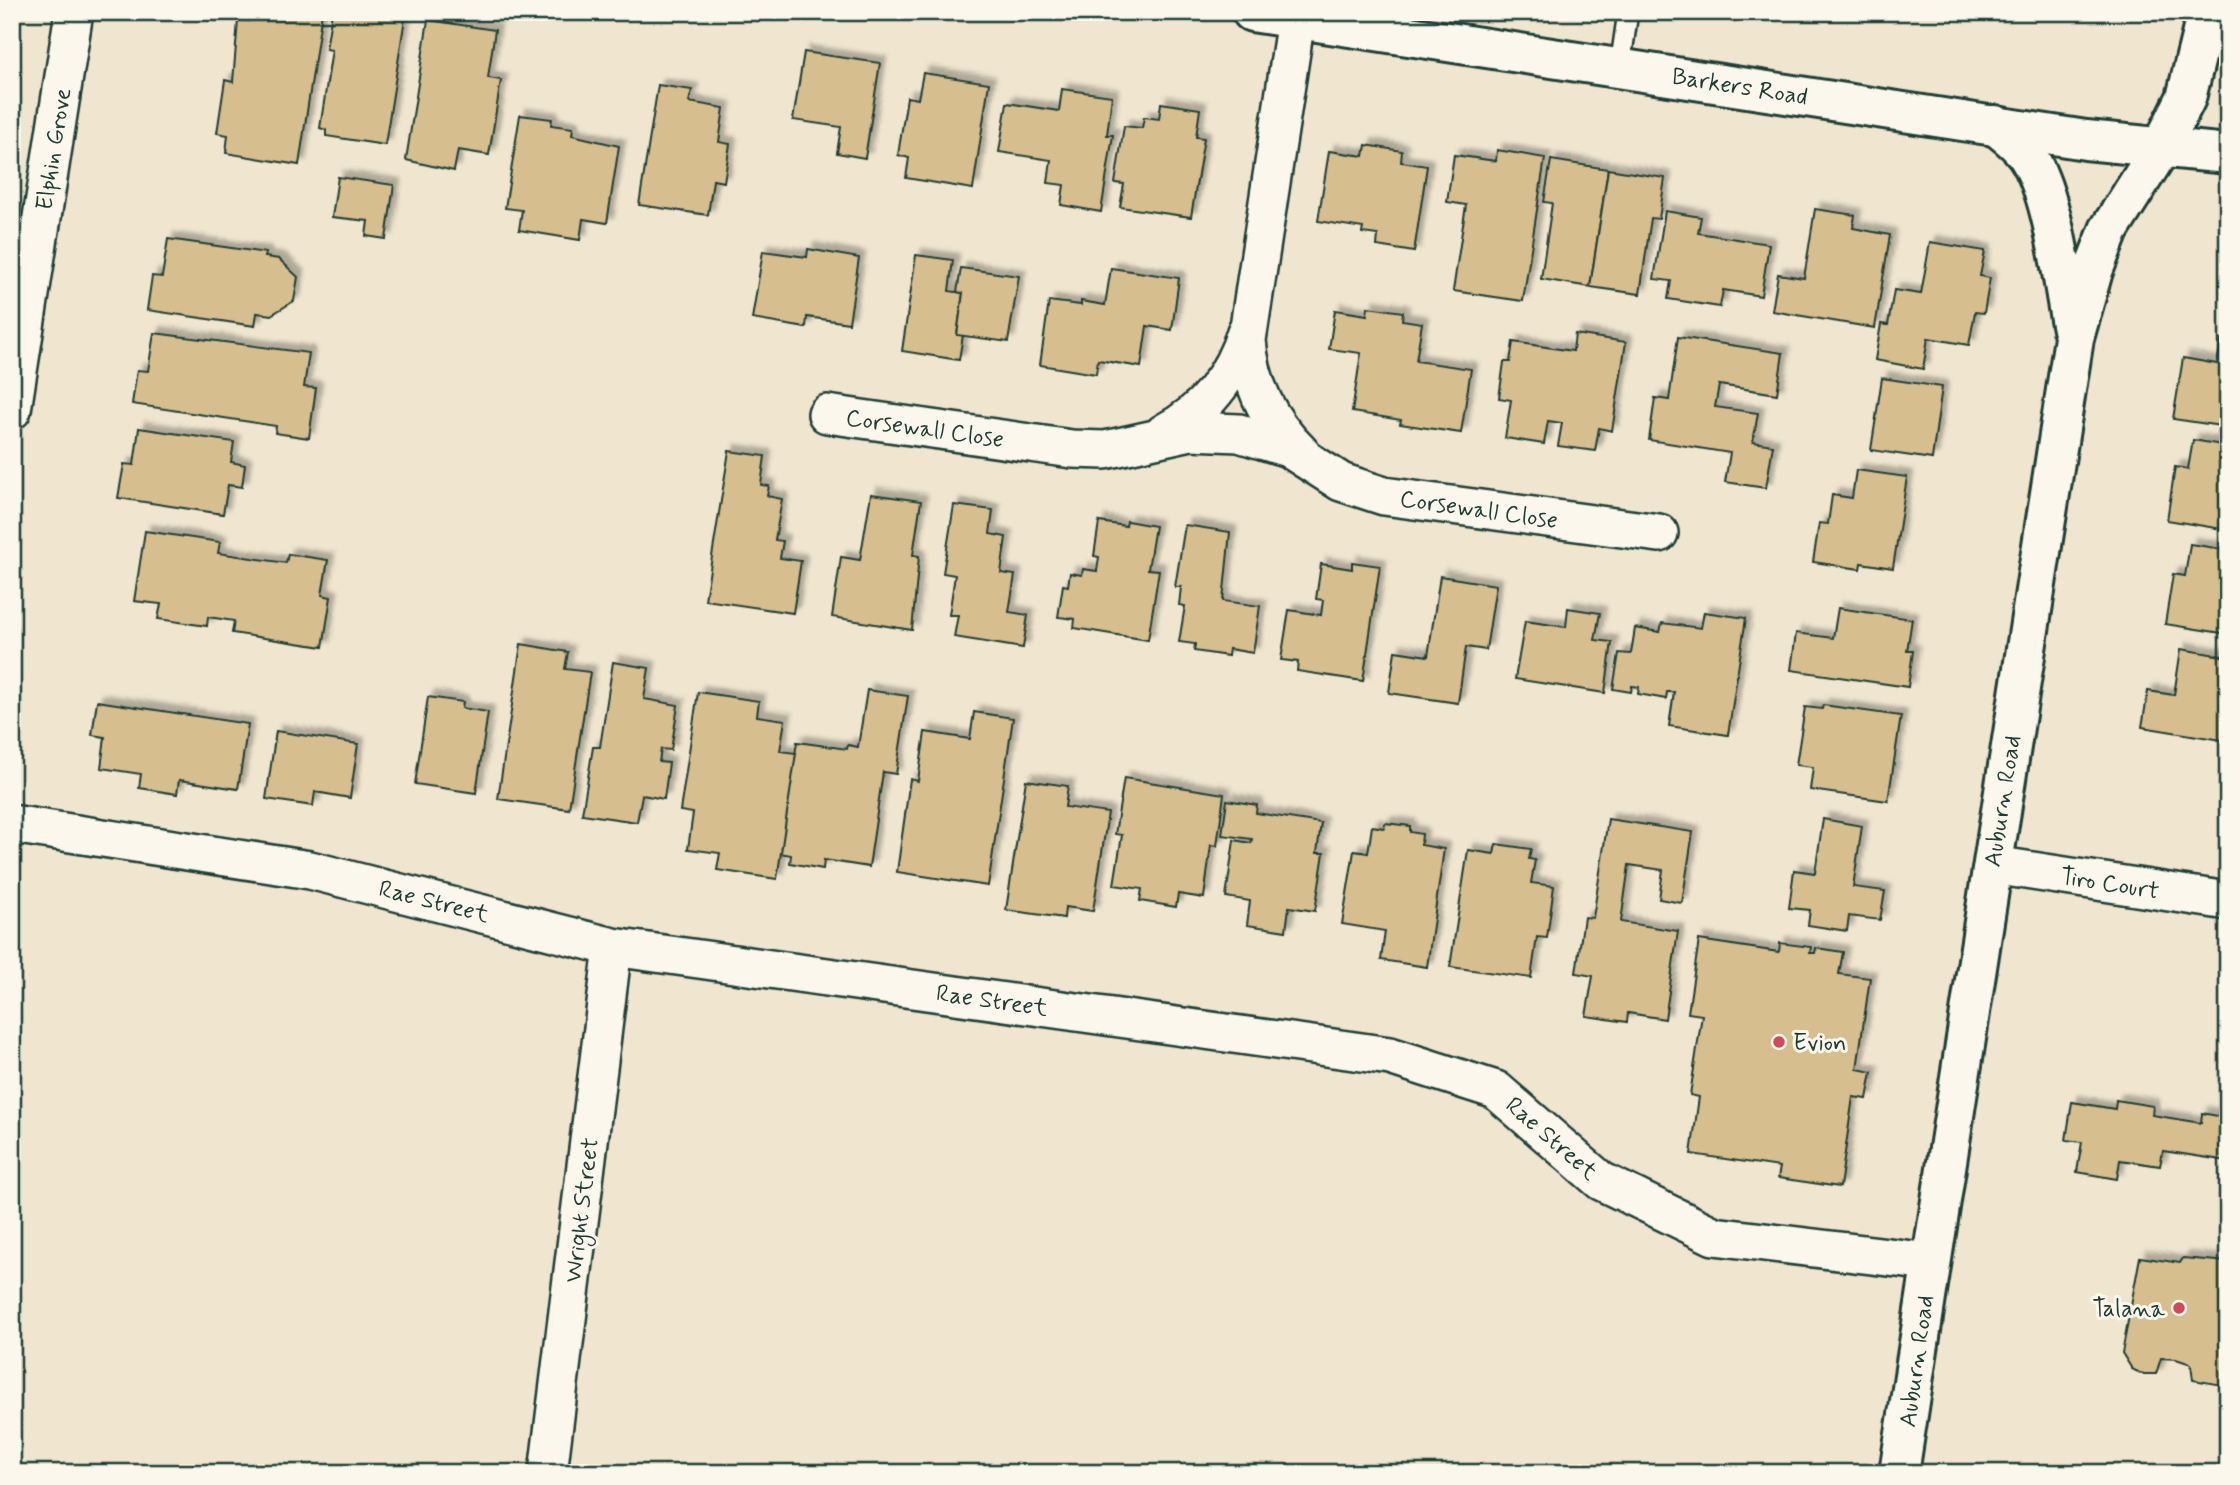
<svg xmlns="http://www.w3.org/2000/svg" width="2240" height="1485" viewBox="0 0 2240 1485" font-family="Mynerve,sans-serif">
  <defs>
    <filter id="shadow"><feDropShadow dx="6" dy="-6" stdDeviation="2" flood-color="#0004"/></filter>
  </defs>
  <rect width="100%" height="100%" fill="#f0e6d0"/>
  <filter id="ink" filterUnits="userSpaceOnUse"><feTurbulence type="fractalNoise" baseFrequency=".0143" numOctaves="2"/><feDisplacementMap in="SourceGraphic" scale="14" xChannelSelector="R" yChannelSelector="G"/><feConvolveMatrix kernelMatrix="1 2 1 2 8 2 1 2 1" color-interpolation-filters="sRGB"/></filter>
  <g filter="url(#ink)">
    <!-- building -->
    <g fill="#d7be8e" stroke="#1f3d34" stroke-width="2" filter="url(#shadow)">
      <path d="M250,12H322L299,165L226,153L228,135L217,133L225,80L233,82L238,20L249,21Z"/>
      <path d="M332,12H406L385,145L326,136V130L320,128L332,50L326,49Z"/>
      <path d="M428,20L495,30L488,78L501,80L489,155L458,150L454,171L406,160Z"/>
      <path d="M804,52L880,63L865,158L837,153L841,127L793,120Z"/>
      <path d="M923,73L989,83L973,189L906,178L909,158L898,155L907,97L918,99Z"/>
      <path d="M658,85L692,90L689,102L724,108L719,142L730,144L724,182L713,180L708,215L639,205Z"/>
      <path d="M1062,89L1112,96L1107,135H1113L1101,212L1061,205L1064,185L1048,183L1051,160L999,152L1007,103L1059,111Z"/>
      <path d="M1161,103L1200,109L1196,137L1204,138L1191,217L1120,207L1124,184L1115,183L1124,126L1142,128L1144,117L1159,119Z"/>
      <path d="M520,115L552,119L551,125L573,128L572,135L619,146L607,223L583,219L580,240L519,230L522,210L505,208Z"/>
      <path d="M1366,145L1402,151L1401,162L1427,166L1414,252L1377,246L1378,235L1362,233L1363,228L1318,221L1329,151L1364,156Z"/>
      <path d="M1497,150L1545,158L1523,301L1453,291L1466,205L1447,202L1454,155L1496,161Z"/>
      <path d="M1551,160L1608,169L1590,287L1541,279L1552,203L1544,202Z"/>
      <path d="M1608,169L1665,178L1659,219L1651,218L1640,294L1590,287Z"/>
      <path d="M338,177L394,185L386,239L366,236L368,221L332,217Z"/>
      <path d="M1815,209L1855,215L1853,228L1890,235L1875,328L1772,311L1778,274L1804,278Z"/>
      <path d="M1665,211L1701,217L1698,233L1769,244L1761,296L1723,290L1720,307L1668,299L1671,281L1654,279Z"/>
      <path d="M168,239L266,253L265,257L279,259L298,277L294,301L271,315L257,313L255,326L147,310L152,276L162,277Z"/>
      <path d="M1930,242L1985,251L1980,276L1990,278L1984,313L1975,312L1969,345L1928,338L1923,369L1875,360L1881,324L1888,325L1894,290L1921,294Z"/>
      <path d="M808,249L859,258L849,323L807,317L806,328L752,319L763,251L807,257Z"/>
      <path d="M916,255L953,260L949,291L963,293L957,335H963L959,360L902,351Z"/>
      <path d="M961,268L1019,276L1008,342L957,335L963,293L957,292Z"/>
      <path d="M1111,268L1179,278L1172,330L1147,326L1141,367L1098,360L1096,374L1040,365L1049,301L1081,305V301L1105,305Z"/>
      <path d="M1368,307L1403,312L1402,320L1422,323L1416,361L1471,369L1461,433L1400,424L1401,420L1352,412L1361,353L1329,349L1335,310L1367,315Z"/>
      <path d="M154,333L309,353L304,387L316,388L309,438L275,433L276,426L132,404L137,370L148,371Z"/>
      <path d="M1575,334L1626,342L1612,431L1599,428L1595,451L1558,446L1562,423L1548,421L1544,444L1505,438L1511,400L1499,398L1504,362H1510L1513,342L1573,351Z"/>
      <path d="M1678,337L1783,353L1777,394L1719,385L1715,407L1758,413L1753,442L1773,445L1766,488L1725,482L1730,453L1649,440L1655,398L1669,400Z"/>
      <path d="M2221,340H2228V427L2173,419L2183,358L2217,364Z"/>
      <path d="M1882,378L1942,387L1932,459L1871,450Z"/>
      <path d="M139,428L234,442L231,462L245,465L242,487L228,485L223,514L118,498L124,464L134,465Z"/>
      <path d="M2193,440L2228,446V530L2167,520L2175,467L2188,469Z"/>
      <path d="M729,451L765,456L761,485L769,486L767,496L782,499L775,540L783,541L780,558L801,561L793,613L705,600Z"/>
      <path d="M1856,470L1907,477L1893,568L1861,563L1860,569L1813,562L1819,523L1828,524L1832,495L1852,498Z"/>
      <path d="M871,494L921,501L913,555L919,556L912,630L832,617L841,557L860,560Z"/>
      <path d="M954,505L993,510L990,534L1006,537L1001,573L1015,575L1009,612L1028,615L1023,648L954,637L958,615H949L955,575L943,573Z"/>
      <path d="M1127,521L1155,526L1148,569L1159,570L1148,640L1074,628L1075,619L1058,617L1063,585L1068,586L1070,573L1082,575L1083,569L1097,571L1099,557L1094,556L1099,522L1126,526Z"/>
      <path d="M1185,525L1230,532L1223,601L1260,606L1253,653L1229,649L1228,656L1194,651L1195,644L1179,642L1185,606L1179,605L1181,587H1175Z"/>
      <path d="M145,531L220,542L218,553L286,563L288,554L328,560L322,595L331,597L323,647L232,633L234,621L208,617L207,626L158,619L161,604L134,601Z"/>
      <path d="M2190,544L2228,550V634L2165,624L2173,574L2185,576Z"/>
      <path d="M1352,562L1380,566L1363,681L1297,671L1298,662L1281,660L1289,610L1321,615L1323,600L1316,599L1321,564L1352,569Z"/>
      <path d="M1440,576L1496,585L1486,650L1466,647L1458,703L1389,693L1395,651L1428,656Z"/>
      <path d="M1568,608L1600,613L1595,640L1612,642L1605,693L1515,679L1525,621L1566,627Z"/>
      <path d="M1838,608L1912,619L1907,651H1913L1908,687L1791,670L1796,633L1833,638Z"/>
      <path d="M1704,612L1746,618L1728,735L1669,726L1674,692H1667L1666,699L1638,694L1639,687L1632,686L1631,692L1613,689L1619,653L1631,654L1635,628L1660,632L1662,623L1701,628Z"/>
      <path d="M521,644L568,652L565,669L590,672L569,809L498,799Z"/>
      <path d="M2181,649L2228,657V741L2142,727L2148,691L2174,695Z"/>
      <path d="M613,662L649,668L644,699L678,705L671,750L661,749L659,762L669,763L664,799L642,795L637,822L582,814L593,747H600Z"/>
      <path d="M867,690L908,696L896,774L883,772L869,867L824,860L823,869L790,863L791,855L780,853L797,742L847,749L848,745L858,747Z"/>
      <path d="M698,692L759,701L757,716L785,720L780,751L796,753L777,879L717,870L720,853L688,849L693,813L680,811Z"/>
      <path d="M428,697L463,702L462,708L488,712L476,793L415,784Z"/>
      <path d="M97,701L248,724L238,789L179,780L177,794L139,788L141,774L101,768L105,737L92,735Z"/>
      <path d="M1823,705L1901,716L1888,801L1810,790L1813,767L1796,765L1805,707L1822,709Z"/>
      <path d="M974,712L1013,718L988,886L897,872L910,779L918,781L925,732L970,739Z"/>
      <path d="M276,731L358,744L350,798L315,792L313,806L266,799Z"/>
      <path d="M1124,778L1224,794L1217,846L1211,845L1204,898L1178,894L1176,907L1140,901L1142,889L1114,885L1122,835L1115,834Z"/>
      <path d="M1026,780L1068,786L1065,807L1108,813L1093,911L1065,907L1064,918L1006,910Z"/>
      <path d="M1227,800L1257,805L1256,813L1321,823L1317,853H1324L1315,911L1289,907L1286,931L1247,925L1250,901L1226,897L1234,840L1251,843L1252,839L1222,835Z"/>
      <path d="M1608,819L1693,832L1682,903L1659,899L1663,870L1629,865L1621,922L1678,931L1665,1019L1628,1013L1627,1022L1586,1016L1593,976L1576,973L1584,917L1593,918Z"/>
      <path d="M1823,819L1862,826L1853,887L1885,891L1880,920L1849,916L1847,931L1808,925L1810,910L1789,908L1794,870L1815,873Z"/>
      <path d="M1385,823L1410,826V832L1422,834L1421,845L1444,849L1427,967L1381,960L1385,931L1342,924L1354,851L1368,853L1372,826L1384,828Z"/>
      <path d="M1496,844L1531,849L1529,859L1535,860L1531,883L1554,886L1547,938L1537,937L1531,978L1450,967L1468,850L1494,854Z"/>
      <path d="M1699,940L1779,952L1780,943L1811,947L1810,953H1815L1816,948L1843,952L1839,974L1870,978L1857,1069L1872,1072L1867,1099L1853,1097L1840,1187L1778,1178L1780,1167L1691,1154L1699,1097L1690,1095L1702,1015L1688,1013Z"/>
      <path d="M2116,1100L2153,1106L2152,1115L2201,1123L2202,1113L2228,1118V1161L2163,1151L2160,1166L2120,1160L2117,1179L2077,1172L2082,1142L2066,1140L2072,1102L2115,1109Z"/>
      <path d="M2140,1257L2180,1263L2183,1258L2228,1262V1386L2193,1380L2191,1364L2176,1359L2161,1358L2156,1374H2142L2132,1369L2122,1353Z"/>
    </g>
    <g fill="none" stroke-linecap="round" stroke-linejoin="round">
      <!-- service casing -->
      <g stroke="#1f3d34" stroke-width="24">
        <path id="service" d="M1620,67L1628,12"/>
      </g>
      <!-- minor casing -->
      <g stroke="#1f3d34" stroke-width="42">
        <g id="minor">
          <path d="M1296,19L1247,340C1250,384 1269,422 1301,453"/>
          <path d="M12,410L74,12"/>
          <path d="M827,414L1072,449L1105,450L1191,431L1239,433L1288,448L1341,482L1384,496L1659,533"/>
          <path d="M1164,433C1204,412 1233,376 1246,332"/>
          <path d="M12,824L310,870L613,947L1390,1056L1496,1090L1601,1181L1714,1236L1930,1262"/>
          <path d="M1993,865L2228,901"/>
          <path d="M548,1473L613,947"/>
        </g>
      </g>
      <!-- tertiary casing -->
      <g stroke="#1f3d34" stroke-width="44">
        <path id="tertiary" d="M2161,148L2186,98L2207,12"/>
      </g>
      <!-- primary casing -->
      <g stroke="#1f3d34" stroke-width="44">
        <g id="primary">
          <path d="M1252,12L2086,140L2228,154"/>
          <path d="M1995,125C2006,134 2018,142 2027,155C2054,195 2062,281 2072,329"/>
          <path d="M1899,1473L2074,338L2093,271L2109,230L2161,148"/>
        </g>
      </g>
      <!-- service -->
      <use href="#service" stroke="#fbf7ec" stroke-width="19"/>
      <!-- minor -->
      <use href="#minor" stroke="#fbf7ec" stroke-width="37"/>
      <!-- tertiary -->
      <use href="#tertiary" stroke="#fbf7ec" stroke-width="38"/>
      <!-- primary -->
      <use href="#primary" stroke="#fbf7ec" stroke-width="38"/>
    </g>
  </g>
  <!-- markers -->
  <g fill="#d1495b" stroke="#fbf7ec" stroke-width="2.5">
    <circle cx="1779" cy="1042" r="7"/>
    <circle cx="2179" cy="1308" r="7"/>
  </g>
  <g text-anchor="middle" stroke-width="6" stroke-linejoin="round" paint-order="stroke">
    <!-- street labels -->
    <g font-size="24" fill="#1f3d34" stroke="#fbf7ec">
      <text transform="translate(1740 86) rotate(9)" y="8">Barkers Road</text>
      <text transform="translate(53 149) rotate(-81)" y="8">Elphin Grove</text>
      <text transform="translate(925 428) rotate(8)" y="8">Corsewall Close</text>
      <text transform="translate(1479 509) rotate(8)" y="8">Corsewall Close</text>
      <text transform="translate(2002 801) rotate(-81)" y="8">Auburn Road</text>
      <text transform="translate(2110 883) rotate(9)" y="8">Tiro Court</text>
      <text transform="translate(434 901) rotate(14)" y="8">Rae Street</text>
      <text transform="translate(992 1000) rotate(8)" y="8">Rae Street</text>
      <text transform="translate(1552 1138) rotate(41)" y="8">Rae Street</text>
      <text transform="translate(581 1210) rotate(-83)" y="8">Wright Street</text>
      <text transform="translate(1916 1361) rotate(-82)" y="8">Auburn Road</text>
    </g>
    <!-- poi labels -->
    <g font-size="24" fill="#1f3d34" stroke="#fbf7ec" text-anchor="start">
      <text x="1793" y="1050">Evion</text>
      <text x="2165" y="1316" text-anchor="end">Talana</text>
    </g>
  </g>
  <!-- margin -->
  <rect width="2240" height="1485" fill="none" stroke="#fbf7ec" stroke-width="42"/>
  <rect x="21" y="21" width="2198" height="1443" fill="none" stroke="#1f3d34" stroke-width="2.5" filter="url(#ink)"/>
</svg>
